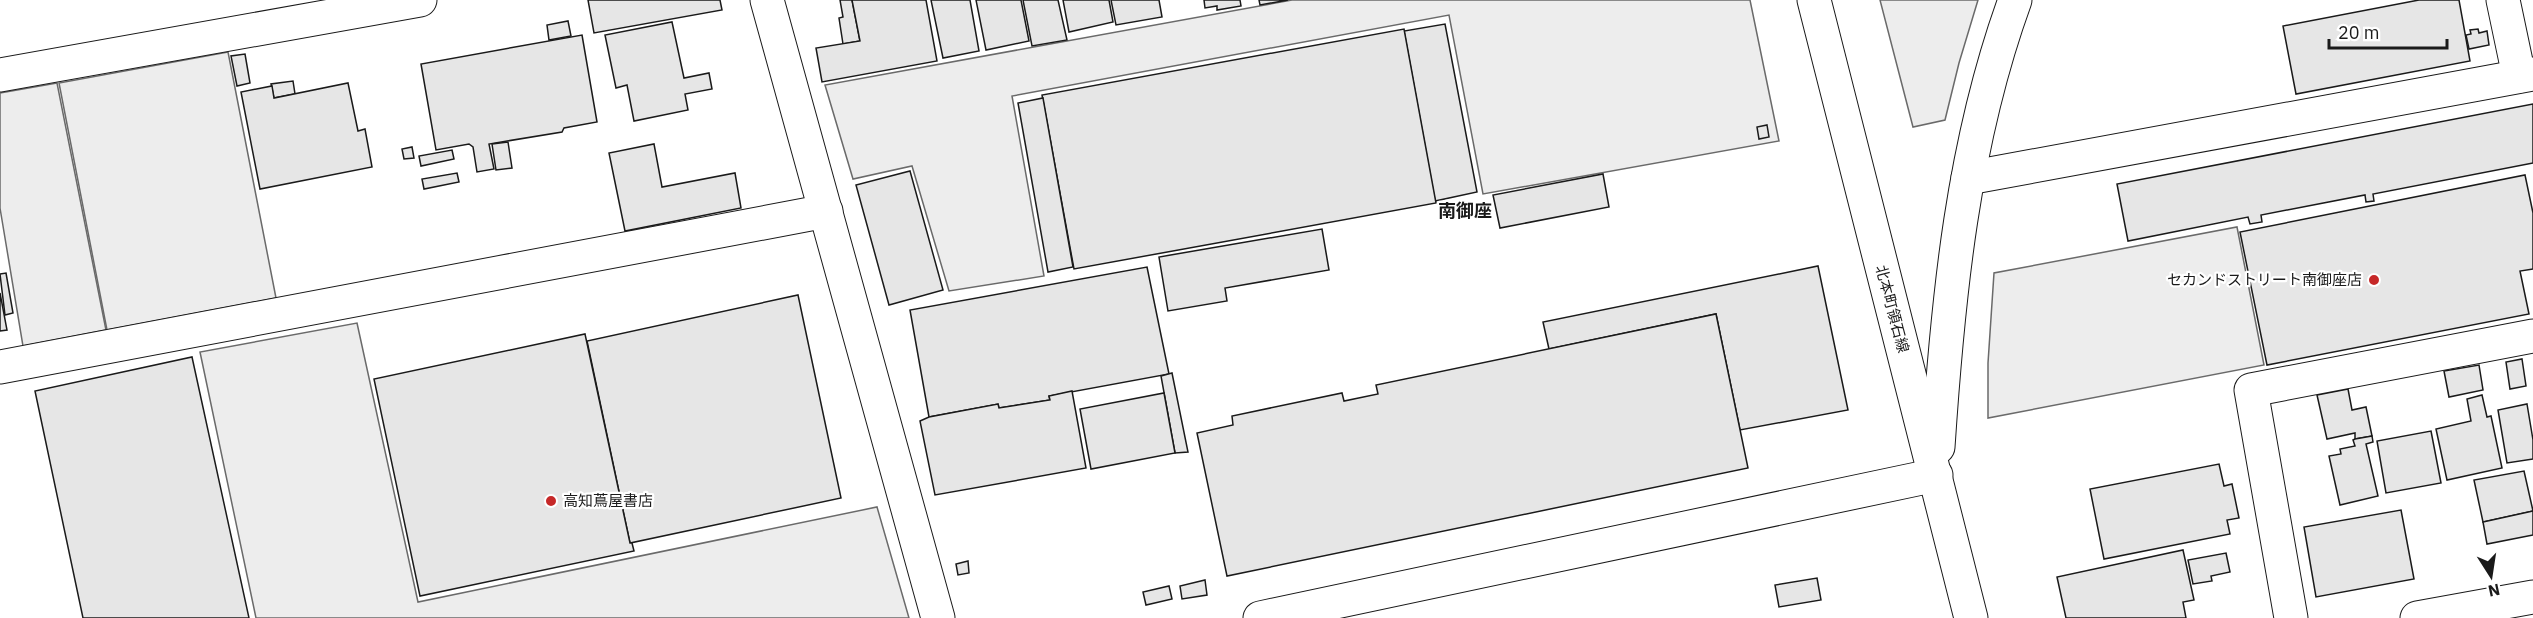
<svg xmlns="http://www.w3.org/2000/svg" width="2533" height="618" viewBox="0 0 2533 618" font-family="'IBM Plex Sans','Noto Sans JP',sans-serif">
  <rect width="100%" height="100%" fill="#fff"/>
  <!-- built -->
  <g fill="#ededed" stroke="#6a6a6a" stroke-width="1.5">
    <path d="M1292,0H1750L1779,141L1483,194L1449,15L1012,96L1044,276L949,291L912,166L853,179L825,85Z"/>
    <path d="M1880,0H1978L1959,63L1945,120L1913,127Z"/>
    <path d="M228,52L276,298L107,330L59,83Z"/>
    <path d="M57,83L106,330L23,346L0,208V93Z"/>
    <path d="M2237,227L2264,365L1988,418V363L1994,273Z"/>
    <path d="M357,323L418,602L877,507L909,618H256L200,352Z"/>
  </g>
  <!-- building -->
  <g fill="#e6e6e6" stroke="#1a1a1a" stroke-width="1.5">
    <path d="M588,0H720L722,10L594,33Z"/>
    <path d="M840,0H852L860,41L843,44L839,18L843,17Z"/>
    <path d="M852,0H926L937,61L822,82L816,48L860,41Z"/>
    <path d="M931,0H970L979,51L943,58Z"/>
    <path d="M976,0H1021L1029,41L986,50Z"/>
    <path d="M1023,0H1058L1067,40L1032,46Z"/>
    <path d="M1063,0H1109L1113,22L1069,32Z"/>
    <path d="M1111,0H1159L1162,17L1116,25Z"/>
    <path d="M1204,0H1240L1241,6L1217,10V6L1205,8Z"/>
    <path d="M1259,0H1288L1260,5Z"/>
    <path d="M2419,0H2459L2470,61L2296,94L2283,26Z"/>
    <path d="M568,21L571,36L549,40L547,25Z"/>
    <path d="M672,22L684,78L709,73L712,89L685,94L688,110L634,121L627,85L616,88L605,35Z"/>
    <path d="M1445,24L1477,192L1435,201L1404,31Z"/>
    <path d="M1404,29L1436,203L1074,269L1042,95Z"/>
    <path d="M2478,29L2479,33L2487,31L2489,45L2469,49L2466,35L2471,34L2470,30Z"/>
    <path d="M582,35L597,122L564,128L562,132L489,144L494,169L477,172L473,147L469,144L436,150L421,64Z"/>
    <path d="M245,54L250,83L237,86L231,56Z"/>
    <path d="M293,81L295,94L274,98L271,84Z"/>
    <path d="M348,83L358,131L365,129L372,167L260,189L241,92L272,86L274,98Z"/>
    <path d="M1043,98L1073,267L1048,272L1018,103Z"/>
    <path d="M2533,104V163L2373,194L2374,201L2366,202L2365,195L2261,215L2262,222L2250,224L2248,217L2128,241L2117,184Z"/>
    <path d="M1767,125L1769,137L1759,139L1757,127Z"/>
    <path d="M508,142L512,168L496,170L492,144Z"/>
    <path d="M654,144L662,187L735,173L741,208L625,231L609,153Z"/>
    <path d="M412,147L414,158L404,159L402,149Z"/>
    <path d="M452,150L454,159L421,166L419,156Z"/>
    <path d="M910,171L943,290L889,305L856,185Z"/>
    <path d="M457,173L459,182L424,189L422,179Z"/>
    <path d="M1603,174L1609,207L1500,228L1493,195Z"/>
    <path d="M2525,175L2533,213V269L2520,271L2529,314L2267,365L2240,232Z"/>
    <path d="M1322,229L1329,270L1225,288L1227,301L1168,311L1159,257Z"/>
    <path d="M1818,266L1848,410L1740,430L1716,314L1549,349L1543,322Z"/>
    <path d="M1147,267L1169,374L1049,396L1050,400L999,408L998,404L929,417L910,310Z"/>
    <path d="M6,273L13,313L5,315L0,274Z"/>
    <path d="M0,293L7,330L0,331Z"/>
    <path d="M798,295L841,498L630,543L587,341Z"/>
    <path d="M1716,314L1748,468L1227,576L1197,433L1233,425L1232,416L1342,393L1344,401L1378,394L1376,385Z"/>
    <path d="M585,334L630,543H632L634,551L420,596L374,379Z"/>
    <path d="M192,357L249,618H83L35,391Z"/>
    <path d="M2522,359L2526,386L2510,389L2506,362Z"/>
    <path d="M2479,365L2483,390L2449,397L2444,371Z"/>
    <path d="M1172,373L1188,452L1175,453L1161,376Z"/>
    <path d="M2348,389L2352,410L2366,407L2372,436L2355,439V433L2327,439L2317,395Z"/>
    <path d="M1072,391L1086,468L935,495L920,421L929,417L998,404L999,408L1050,400L1049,396Z"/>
    <path d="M1164,393L1175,453L1091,469L1080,409Z"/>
    <path d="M2482,395L2487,417L2491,416L2502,468L2447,480L2436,429L2471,421L2467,399Z"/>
    <path d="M2527,404L2533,440V459L2507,463L2498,410Z"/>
    <path d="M2431,431L2441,483L2386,493L2377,441Z"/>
    <path d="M2372,436L2373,442L2366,444L2378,496L2340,505L2329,456L2341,454L2340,449L2355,446L2353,440L2355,439Z"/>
    <path d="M2219,464L2224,486L2232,484L2239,518L2227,520L2230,534L2104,559L2090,489Z"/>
    <path d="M2524,471L2533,511L2483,522L2474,480Z"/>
    <path d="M2401,510L2414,579L2316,597L2304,527Z"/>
    <path d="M2533,511V535L2487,544L2483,522Z"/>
    <path d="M2183,550L2194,600L2183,602L2186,618H2066L2057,577Z"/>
    <path d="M2226,553L2230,572L2211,576L2212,581L2193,584L2188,560Z"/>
    <path d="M968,561L969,573L958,575L956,564Z"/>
    <path d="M1817,578L1821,600L1779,607L1775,585Z"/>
    <path d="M1205,580L1207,595L1182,599L1180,586Z"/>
    <path d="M1169,586L1172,599L1146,605L1143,592Z"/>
  </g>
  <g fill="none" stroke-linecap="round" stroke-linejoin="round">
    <!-- street casing -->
    <g stroke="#1a1a1a" stroke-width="35">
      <g id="street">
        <path d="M2503,0L2519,76"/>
        <path d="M0,75L420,0"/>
        <path d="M1968,178L2533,74"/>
        <path d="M0,367L826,211"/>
        <path d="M1260,618L1936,475"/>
        <path d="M2291,618L2251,390L2533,336"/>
        <path d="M2417,618L2533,597"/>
      </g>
    </g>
    <!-- secondary casing -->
    <g stroke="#1a1a1a" stroke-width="35">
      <g id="secondary">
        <path d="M767,0L938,618"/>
        <path d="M1814,0L1971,618"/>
        <path d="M1938,447C1948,296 1963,143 2015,0"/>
      </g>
    </g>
    <!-- street -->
    <use href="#street" stroke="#fff" stroke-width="33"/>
    <!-- secondary -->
    <use href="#secondary" stroke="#fff" stroke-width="33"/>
  </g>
  <!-- markers -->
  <g fill="#c62828" stroke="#fff" stroke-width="2">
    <circle cx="2374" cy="280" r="6"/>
    <circle cx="551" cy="501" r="6"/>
  </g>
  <g text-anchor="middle" stroke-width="4.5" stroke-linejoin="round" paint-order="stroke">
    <!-- poi labels -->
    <g font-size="15" fill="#1a1a1a" stroke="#fff" text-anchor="end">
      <text x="2362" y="285">セカンドストリート南御座店</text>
      <text x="563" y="506" text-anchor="start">高知蔦屋書店</text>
    </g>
    <!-- street labels -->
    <g font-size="15" fill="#1a1a1a" stroke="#fff">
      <text transform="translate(1892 309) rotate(75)" y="5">北本町領石線</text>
    </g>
    <!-- quarter labels -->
    <g font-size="18" font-weight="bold" fill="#1a1a1a" stroke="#fff">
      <text x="1465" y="217">南御座</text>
    </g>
  </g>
  <!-- north arrow -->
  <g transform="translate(2491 576) rotate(168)" stroke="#ffffff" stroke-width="4.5" paint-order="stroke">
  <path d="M0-4.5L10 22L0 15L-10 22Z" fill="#1a1a1a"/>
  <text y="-9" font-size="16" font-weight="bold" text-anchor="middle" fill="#1a1a1a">N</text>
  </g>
  <!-- scale -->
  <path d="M2329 39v9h118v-9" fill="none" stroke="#1a1a1a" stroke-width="3"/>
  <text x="2338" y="39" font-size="18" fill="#1a1a1a" stroke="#ffffff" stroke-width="4.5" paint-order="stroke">20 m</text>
</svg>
